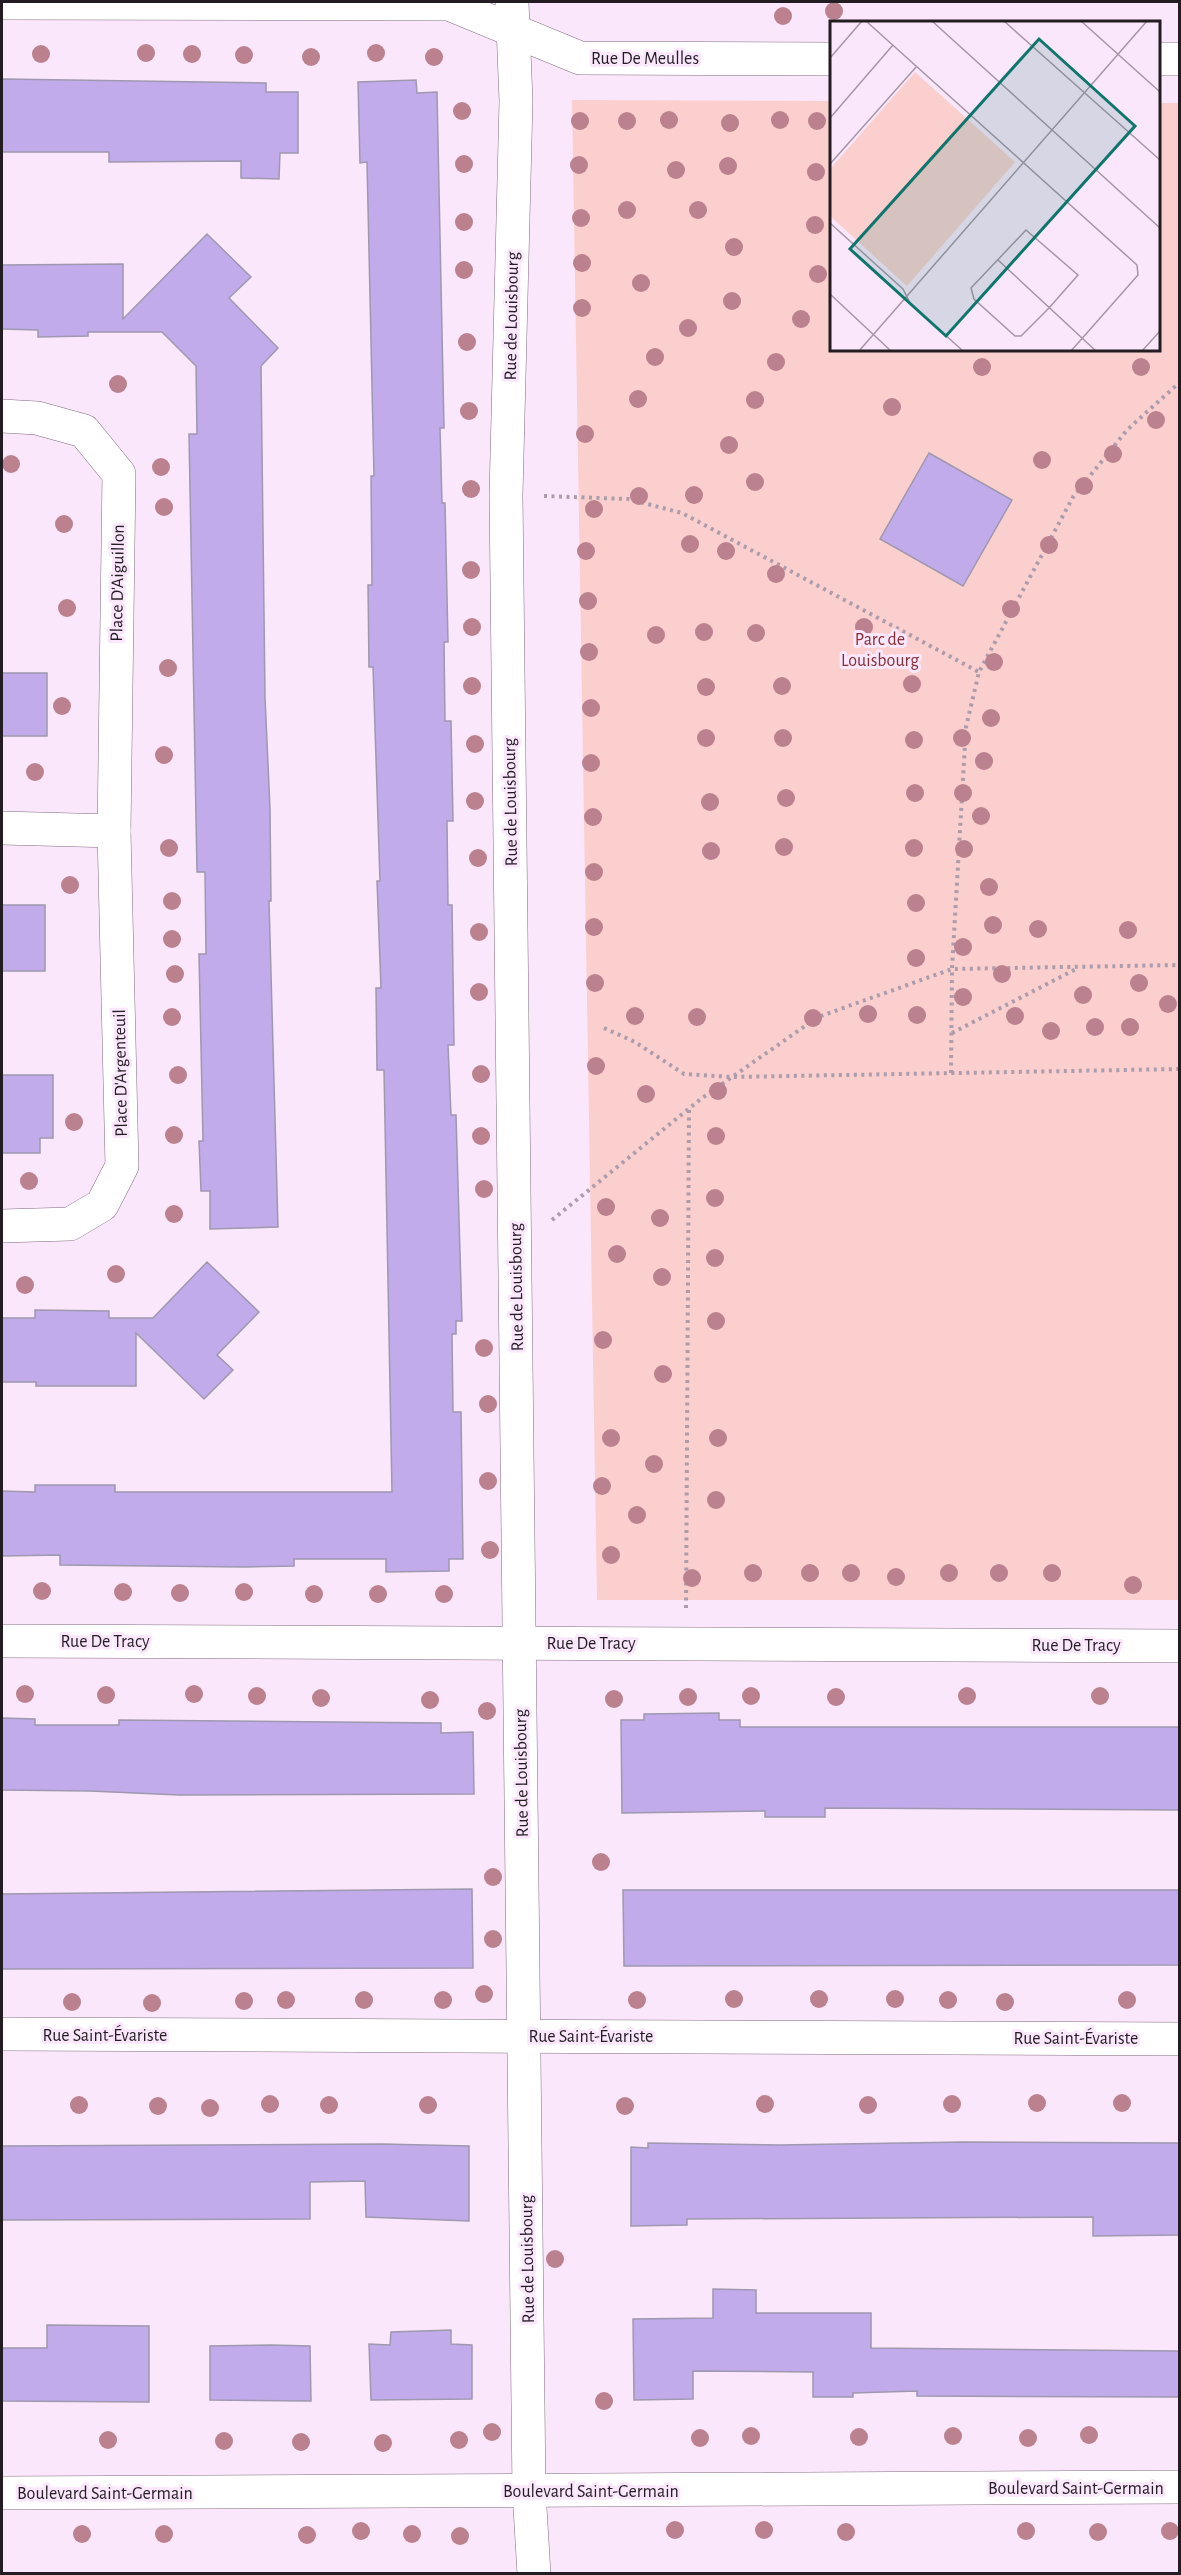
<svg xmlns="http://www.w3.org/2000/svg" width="1181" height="2575" viewBox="0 0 1181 2575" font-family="'Alegreya Sans',sans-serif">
  <rect width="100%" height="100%" fill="#fbe7fb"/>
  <!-- green -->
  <path fill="#facfce" d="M572,100L831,101L832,350H1158L1159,103H1179V1600H597Z"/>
  <!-- building -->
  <g fill="#c1abeb" stroke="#9f98ae" stroke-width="1.5">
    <path d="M2,79L266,83V92H298V153H280L279,179L241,178V161L109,162V152H2Z"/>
    <path d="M416,80L417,93L437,92L444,428H440L442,503H445L448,642H444L445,721H451L453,821H447L448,905H452L454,1045H448L451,1115H456L462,1321H456V1334H452L453,1412H461L463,1559H449V1571L386,1572V1559H294V1566L244,1567L60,1565V1555L2,1556V1491L35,1492V1485H115V1492H392L384,1070H377L376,988H381L377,881H380L373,667H369L368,585H372L371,476H374L367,162L360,163L358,82Z"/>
    <path d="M207,234L251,277L229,298L278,348L261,366L265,697L270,809L271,901H269L278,1227L210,1229V1191H201L199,1141H203L199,954H206L205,872H197L189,434H197L196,366L162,332H88V336L38,337V330L2,329V265L123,264V319Z"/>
    <path d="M929,453L1012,500L963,586L880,539Z"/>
    <rect x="2" y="673" width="45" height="63"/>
    <rect x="2" y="905" width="43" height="66"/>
    <path d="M2,1075H53V1138H40V1153H2Z"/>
    <path d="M207,1262L259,1312L217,1355L233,1370L204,1399L136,1333V1386H36V1382H2V1318H35V1310L109,1311V1318H153Z"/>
    <path d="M719,1713V1720H740V1727H1179V1810L825,1808V1817H765V1811L622,1813L621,1720H644V1714Z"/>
    <path d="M2,1718L35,1719V1725H119V1720L441,1723V1733L473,1732L474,1794L179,1795L90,1791L2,1790Z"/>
    <path d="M472,1889L473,1968L2,1969V1894Z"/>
    <path d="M623,1890H1179V1965L624,1966Z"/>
    <path d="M964,2142L1179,2143V2235L1093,2236V2217L687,2219V2225L631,2226V2147L648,2148V2143L780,2145Z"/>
    <path d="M382,2144L469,2146V2221L366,2217L365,2181L310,2182V2219L2,2220V2146Z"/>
    <path d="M713,2289L756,2290V2313H871V2348L1179,2351V2397L917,2396V2391L853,2393V2397H813V2372L693,2371V2399L634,2400L633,2319L713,2318Z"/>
    <path d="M47,2325L149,2326V2402L2,2401V2348H47Z"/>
    <path d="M451,2330V2344L472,2345V2399L371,2400L369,2344L390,2345L391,2332Z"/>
    <path d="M272,2345L310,2346L311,2401L210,2400V2346Z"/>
  </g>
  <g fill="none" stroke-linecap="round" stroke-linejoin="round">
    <!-- street casing -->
    <g stroke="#7f6d7e" stroke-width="34">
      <g id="street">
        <path d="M512,2L516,101L506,495L529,2491L534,2574"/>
        <path d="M2,3L449,4L580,58L832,59"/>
        <path d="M1158,59H1180"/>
        <path d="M2,416L37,418L84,431L119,474L114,831L122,1166L102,1205L70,1224L2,1226"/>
        <path d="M2,828L114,831"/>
        <path d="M2,1641L1180,1646"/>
        <path d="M2,2034L1180,2039"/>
        <path d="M2,2493L1180,2487"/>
      </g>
    </g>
    <!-- path -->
    <g stroke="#ac9cac" stroke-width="4" stroke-dasharray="3 4.5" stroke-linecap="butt">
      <path d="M544,496L628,499L682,513L979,672"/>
      <path d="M604,1028L635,1042L684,1074L732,1077L1180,1069"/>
      <path d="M952,1033L1078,968"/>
      <path d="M951,1073L952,969L966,727L979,672L1073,497L1127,430L1180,382"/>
      <path d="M552,1220L702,1098L818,1017L952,969L1180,965"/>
      <path d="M686,1608L689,1109"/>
    </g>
    <!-- street -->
    <use href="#street" stroke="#fff" stroke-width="33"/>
  </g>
  <!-- trees -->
  <g fill="#bb818e">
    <circle cx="834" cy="11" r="9"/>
    <circle cx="783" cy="16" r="9"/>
    <circle cx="146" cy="53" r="9"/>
    <circle cx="376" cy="53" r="9"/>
    <circle cx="41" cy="54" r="9"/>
    <circle cx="192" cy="54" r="9"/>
    <circle cx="244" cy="55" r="9"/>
    <circle cx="311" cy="57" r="9"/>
    <circle cx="434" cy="57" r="9"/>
    <circle cx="462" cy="111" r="9"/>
    <circle cx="669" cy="120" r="9"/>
    <circle cx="780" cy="120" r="9"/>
    <circle cx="580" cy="121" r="9"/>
    <circle cx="627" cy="121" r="9"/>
    <circle cx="817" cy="121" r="9"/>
    <circle cx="730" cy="123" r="9"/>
    <circle cx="464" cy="164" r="9"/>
    <circle cx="579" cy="165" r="9"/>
    <circle cx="728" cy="166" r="9"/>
    <circle cx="676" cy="170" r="9"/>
    <circle cx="816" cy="172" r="9"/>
    <circle cx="627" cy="210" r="9"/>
    <circle cx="698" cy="210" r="9"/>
    <circle cx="581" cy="218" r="9"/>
    <circle cx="464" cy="222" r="9"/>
    <circle cx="815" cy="225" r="9"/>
    <circle cx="734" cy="247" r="9"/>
    <circle cx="582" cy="263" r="9"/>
    <circle cx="464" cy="270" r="9"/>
    <circle cx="818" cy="274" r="9"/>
    <circle cx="641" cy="283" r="9"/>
    <circle cx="732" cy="301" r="9"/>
    <circle cx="582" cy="308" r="9"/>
    <circle cx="801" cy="319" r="9"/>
    <circle cx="688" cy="328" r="9"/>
    <circle cx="467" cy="342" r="9"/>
    <circle cx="655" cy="357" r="9"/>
    <circle cx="776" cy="362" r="9"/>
    <circle cx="982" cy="367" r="9"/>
    <circle cx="1141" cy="367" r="9"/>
    <circle cx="118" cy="384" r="9"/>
    <circle cx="638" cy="399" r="9"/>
    <circle cx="755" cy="400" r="9"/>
    <circle cx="892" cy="407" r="9"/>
    <circle cx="469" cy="411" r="9"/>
    <circle cx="1156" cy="420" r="9"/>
    <circle cx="585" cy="434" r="9"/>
    <circle cx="729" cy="445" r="9"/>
    <circle cx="1113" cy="454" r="9"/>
    <circle cx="1042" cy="460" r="9"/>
    <circle cx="11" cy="464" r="9"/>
    <circle cx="161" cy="467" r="9"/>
    <circle cx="755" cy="482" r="9"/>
    <circle cx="1084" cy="486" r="9"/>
    <circle cx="471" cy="489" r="9"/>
    <circle cx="694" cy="495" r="9"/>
    <circle cx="639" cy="496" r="9"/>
    <circle cx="164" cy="507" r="9"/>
    <circle cx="594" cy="509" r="9"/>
    <circle cx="64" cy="524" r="9"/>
    <circle cx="690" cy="544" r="9"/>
    <circle cx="1049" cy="545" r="9"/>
    <circle cx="586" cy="551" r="9"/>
    <circle cx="726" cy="551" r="9"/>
    <circle cx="471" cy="570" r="9"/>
    <circle cx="776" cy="574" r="9"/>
    <circle cx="588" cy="601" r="9"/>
    <circle cx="67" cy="608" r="9"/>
    <circle cx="1011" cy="609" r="9"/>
    <circle cx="472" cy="627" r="9"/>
    <circle cx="864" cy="627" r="9"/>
    <circle cx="704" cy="632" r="9"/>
    <circle cx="756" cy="633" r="9"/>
    <circle cx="656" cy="635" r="9"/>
    <circle cx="589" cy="652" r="9"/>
    <circle cx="994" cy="662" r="9"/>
    <circle cx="168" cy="668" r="9"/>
    <circle cx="912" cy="684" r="9"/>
    <circle cx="472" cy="686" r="9"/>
    <circle cx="782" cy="686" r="9"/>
    <circle cx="706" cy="687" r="9"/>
    <circle cx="62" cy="706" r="9"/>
    <circle cx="591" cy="708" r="9"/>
    <circle cx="991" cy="718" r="9"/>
    <circle cx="706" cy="738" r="9"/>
    <circle cx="783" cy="738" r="9"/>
    <circle cx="962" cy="738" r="9"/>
    <circle cx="914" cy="740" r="9"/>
    <circle cx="475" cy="744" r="9"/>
    <circle cx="164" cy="755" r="9"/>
    <circle cx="984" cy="761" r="9"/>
    <circle cx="591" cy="763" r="9"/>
    <circle cx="35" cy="772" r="9"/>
    <circle cx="915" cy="793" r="9"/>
    <circle cx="963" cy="793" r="9"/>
    <circle cx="786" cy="798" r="9"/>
    <circle cx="475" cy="801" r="9"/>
    <circle cx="710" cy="802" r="9"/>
    <circle cx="981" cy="816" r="9"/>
    <circle cx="593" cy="817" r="9"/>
    <circle cx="784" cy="847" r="9"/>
    <circle cx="169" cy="848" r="9"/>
    <circle cx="914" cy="848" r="9"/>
    <circle cx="964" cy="849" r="9"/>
    <circle cx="711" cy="851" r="9"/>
    <circle cx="478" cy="858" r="9"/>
    <circle cx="594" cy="872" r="9"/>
    <circle cx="70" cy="885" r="9"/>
    <circle cx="989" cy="887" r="9"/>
    <circle cx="172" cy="901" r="9"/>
    <circle cx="916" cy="903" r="9"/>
    <circle cx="993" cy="925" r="9"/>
    <circle cx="594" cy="927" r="9"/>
    <circle cx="1038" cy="929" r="9"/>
    <circle cx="1128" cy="930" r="9"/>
    <circle cx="479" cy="932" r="9"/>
    <circle cx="172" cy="939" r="9"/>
    <circle cx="963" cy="947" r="9"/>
    <circle cx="916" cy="958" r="9"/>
    <circle cx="175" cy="974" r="9"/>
    <circle cx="1002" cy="974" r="9"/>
    <circle cx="595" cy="983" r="9"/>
    <circle cx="1139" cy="983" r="9"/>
    <circle cx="479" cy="992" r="9"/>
    <circle cx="1083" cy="995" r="9"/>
    <circle cx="963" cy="997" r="9"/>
    <circle cx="1168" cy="1004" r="9"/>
    <circle cx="868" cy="1014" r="9"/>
    <circle cx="917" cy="1015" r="9"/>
    <circle cx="635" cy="1016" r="9"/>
    <circle cx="1015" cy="1016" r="9"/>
    <circle cx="172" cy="1017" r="9"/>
    <circle cx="697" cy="1017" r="9"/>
    <circle cx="813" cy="1018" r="9"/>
    <circle cx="1095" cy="1027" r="9"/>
    <circle cx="1130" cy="1027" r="9"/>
    <circle cx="1051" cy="1031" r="9"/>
    <circle cx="596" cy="1066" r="9"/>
    <circle cx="481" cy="1074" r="9"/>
    <circle cx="178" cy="1075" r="9"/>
    <circle cx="718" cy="1091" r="9"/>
    <circle cx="646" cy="1094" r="9"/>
    <circle cx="74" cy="1122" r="9"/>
    <circle cx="174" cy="1135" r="9"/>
    <circle cx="481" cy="1136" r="9"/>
    <circle cx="716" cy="1136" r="9"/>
    <circle cx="29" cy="1181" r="9"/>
    <circle cx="484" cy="1189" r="9"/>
    <circle cx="715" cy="1198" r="9"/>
    <circle cx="606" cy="1207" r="9"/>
    <circle cx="174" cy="1214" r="9"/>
    <circle cx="660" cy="1218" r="9"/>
    <circle cx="617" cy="1254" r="9"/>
    <circle cx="715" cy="1258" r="9"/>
    <circle cx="116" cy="1274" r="9"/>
    <circle cx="662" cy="1277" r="9"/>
    <circle cx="25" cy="1285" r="9"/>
    <circle cx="716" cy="1321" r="9"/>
    <circle cx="603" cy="1340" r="9"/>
    <circle cx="484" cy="1348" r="9"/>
    <circle cx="663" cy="1374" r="9"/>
    <circle cx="488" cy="1404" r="9"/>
    <circle cx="611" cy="1438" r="9"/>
    <circle cx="718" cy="1438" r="9"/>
    <circle cx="654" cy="1464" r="9"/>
    <circle cx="488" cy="1481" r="9"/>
    <circle cx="602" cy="1486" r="9"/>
    <circle cx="716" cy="1500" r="9"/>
    <circle cx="637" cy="1515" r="9"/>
    <circle cx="490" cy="1550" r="9"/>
    <circle cx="611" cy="1555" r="9"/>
    <circle cx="753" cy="1573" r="9"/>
    <circle cx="810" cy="1573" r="9"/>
    <circle cx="851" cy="1573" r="9"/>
    <circle cx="949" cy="1573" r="9"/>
    <circle cx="999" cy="1573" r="9"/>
    <circle cx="1052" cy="1573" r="9"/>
    <circle cx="896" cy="1577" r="9"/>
    <circle cx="692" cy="1578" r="9"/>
    <circle cx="1133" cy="1585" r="9"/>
    <circle cx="42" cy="1591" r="9"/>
    <circle cx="123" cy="1592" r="9"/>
    <circle cx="244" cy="1592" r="9"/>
    <circle cx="180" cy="1593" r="9"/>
    <circle cx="314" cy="1594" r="9"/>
    <circle cx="378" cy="1594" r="9"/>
    <circle cx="444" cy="1594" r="9"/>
    <circle cx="25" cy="1694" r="9"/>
    <circle cx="194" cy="1694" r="9"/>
    <circle cx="106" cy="1695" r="9"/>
    <circle cx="257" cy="1696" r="9"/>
    <circle cx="751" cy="1696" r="9"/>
    <circle cx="967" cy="1696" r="9"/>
    <circle cx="1100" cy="1696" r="9"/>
    <circle cx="688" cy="1697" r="9"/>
    <circle cx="836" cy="1697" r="9"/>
    <circle cx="321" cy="1698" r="9"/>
    <circle cx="614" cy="1699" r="9"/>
    <circle cx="430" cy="1700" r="9"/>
    <circle cx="487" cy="1711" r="9"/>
    <circle cx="601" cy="1862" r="9"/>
    <circle cx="493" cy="1877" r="9"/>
    <circle cx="493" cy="1939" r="9"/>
    <circle cx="484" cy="1994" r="9"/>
    <circle cx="734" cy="1999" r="9"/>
    <circle cx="819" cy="1999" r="9"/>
    <circle cx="895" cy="1999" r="9"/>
    <circle cx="286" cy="2000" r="9"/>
    <circle cx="364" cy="2000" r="9"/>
    <circle cx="443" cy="2000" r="9"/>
    <circle cx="637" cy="2000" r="9"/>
    <circle cx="948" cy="2000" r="9"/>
    <circle cx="1127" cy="2000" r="9"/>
    <circle cx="244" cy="2001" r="9"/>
    <circle cx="72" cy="2002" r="9"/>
    <circle cx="1005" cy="2002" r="9"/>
    <circle cx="152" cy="2003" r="9"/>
    <circle cx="1037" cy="2103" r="9"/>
    <circle cx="1122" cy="2103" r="9"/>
    <circle cx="270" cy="2104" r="9"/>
    <circle cx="765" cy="2104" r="9"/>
    <circle cx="952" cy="2104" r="9"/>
    <circle cx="79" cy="2105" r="9"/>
    <circle cx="329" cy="2105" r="9"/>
    <circle cx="428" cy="2105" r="9"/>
    <circle cx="868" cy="2105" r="9"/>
    <circle cx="158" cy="2106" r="9"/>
    <circle cx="625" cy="2106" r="9"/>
    <circle cx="210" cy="2108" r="9"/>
    <circle cx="555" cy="2259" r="9"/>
    <circle cx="604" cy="2401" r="9"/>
    <circle cx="492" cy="2432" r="9"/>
    <circle cx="1089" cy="2435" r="9"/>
    <circle cx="751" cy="2436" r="9"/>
    <circle cx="953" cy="2436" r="9"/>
    <circle cx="859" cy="2437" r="9"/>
    <circle cx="700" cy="2438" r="9"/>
    <circle cx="1028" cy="2438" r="9"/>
    <circle cx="108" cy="2440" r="9"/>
    <circle cx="459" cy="2440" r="9"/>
    <circle cx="224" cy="2441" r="9"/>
    <circle cx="301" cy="2442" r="9"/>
    <circle cx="383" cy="2443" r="9"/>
    <circle cx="675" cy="2530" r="9"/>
    <circle cx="764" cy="2530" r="9"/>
    <circle cx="361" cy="2531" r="9"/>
    <circle cx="1026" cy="2531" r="9"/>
    <circle cx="1170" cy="2531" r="9"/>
    <circle cx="846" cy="2532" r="9"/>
    <circle cx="1098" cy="2532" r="9"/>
    <circle cx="82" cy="2534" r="9"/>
    <circle cx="164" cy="2534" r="9"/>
    <circle cx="412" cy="2534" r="9"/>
    <circle cx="307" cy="2535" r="9"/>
    <circle cx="460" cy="2536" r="9"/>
  </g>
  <g text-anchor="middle" stroke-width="6" stroke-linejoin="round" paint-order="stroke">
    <!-- street labels -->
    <g font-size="18" fill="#231c23" stroke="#fbe7fb">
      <text x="645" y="64">Rue De Meulles</text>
      <text transform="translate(511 316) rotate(-89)" y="6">Rue de Louisbourg</text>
      <text transform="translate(117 583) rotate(-89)" y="6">Place D'Aiguillon</text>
      <text transform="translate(510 802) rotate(-91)" y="6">Rue de Louisbourg</text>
      <text transform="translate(120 1073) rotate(-91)" y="6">Place D'Argenteuil</text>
      <text transform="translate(516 1287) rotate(-91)" y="6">Rue de Louisbourg</text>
      <text x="105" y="1647">Rue De Tracy</text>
      <text x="591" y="1649">Rue De Tracy</text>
      <text x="1076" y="1651">Rue De Tracy</text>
      <text transform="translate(521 1773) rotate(-91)" y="6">Rue de Louisbourg</text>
      <text x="105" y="2041">Rue Saint-Évariste</text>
      <text x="591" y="2042">Rue Saint-Évariste</text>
      <text x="1076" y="2044">Rue Saint-Évariste</text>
      <text transform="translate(527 2259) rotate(-91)" y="6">Rue de Louisbourg</text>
      <text x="1076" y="2494">Boulevard Saint-Germain</text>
      <text x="591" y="2497">Boulevard Saint-Germain</text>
      <text x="105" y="2499">Boulevard Saint-Germain</text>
    </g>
    <!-- park labels -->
    <g font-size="18" fill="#872e34" stroke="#fbe7fb">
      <text x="880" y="645">Parc de<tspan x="880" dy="21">Louisbourg</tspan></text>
    </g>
  </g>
  <!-- overview -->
  <g transform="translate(830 21)">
    <rect width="330" height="330" fill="#fbe7fb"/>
    <path d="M85,51L185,141L77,265L0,195V148Z" fill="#facfce"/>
    <path fill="none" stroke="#a596a5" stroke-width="1.5" d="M36,0L307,244L308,254L241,330M102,0L330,207M174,0L330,139M251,0L330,71M0,37L32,0M0,97L63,24M0,143L87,45M0,202L73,268L80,282L133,330M196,209L248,254L219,287L191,315H185L144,278L141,267ZM168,239L266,330M0,273L61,330M29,330L317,0M312,330L330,310"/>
    <path fill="#0f766e" fill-opacity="0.15" stroke="#0f766e" stroke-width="3" d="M209,18L305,105L116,315L20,228Z"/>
    <rect width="330" height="330" fill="none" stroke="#231c23" stroke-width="3"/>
  </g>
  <!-- border -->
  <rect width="1181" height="2575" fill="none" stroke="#231c23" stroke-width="6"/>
</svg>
